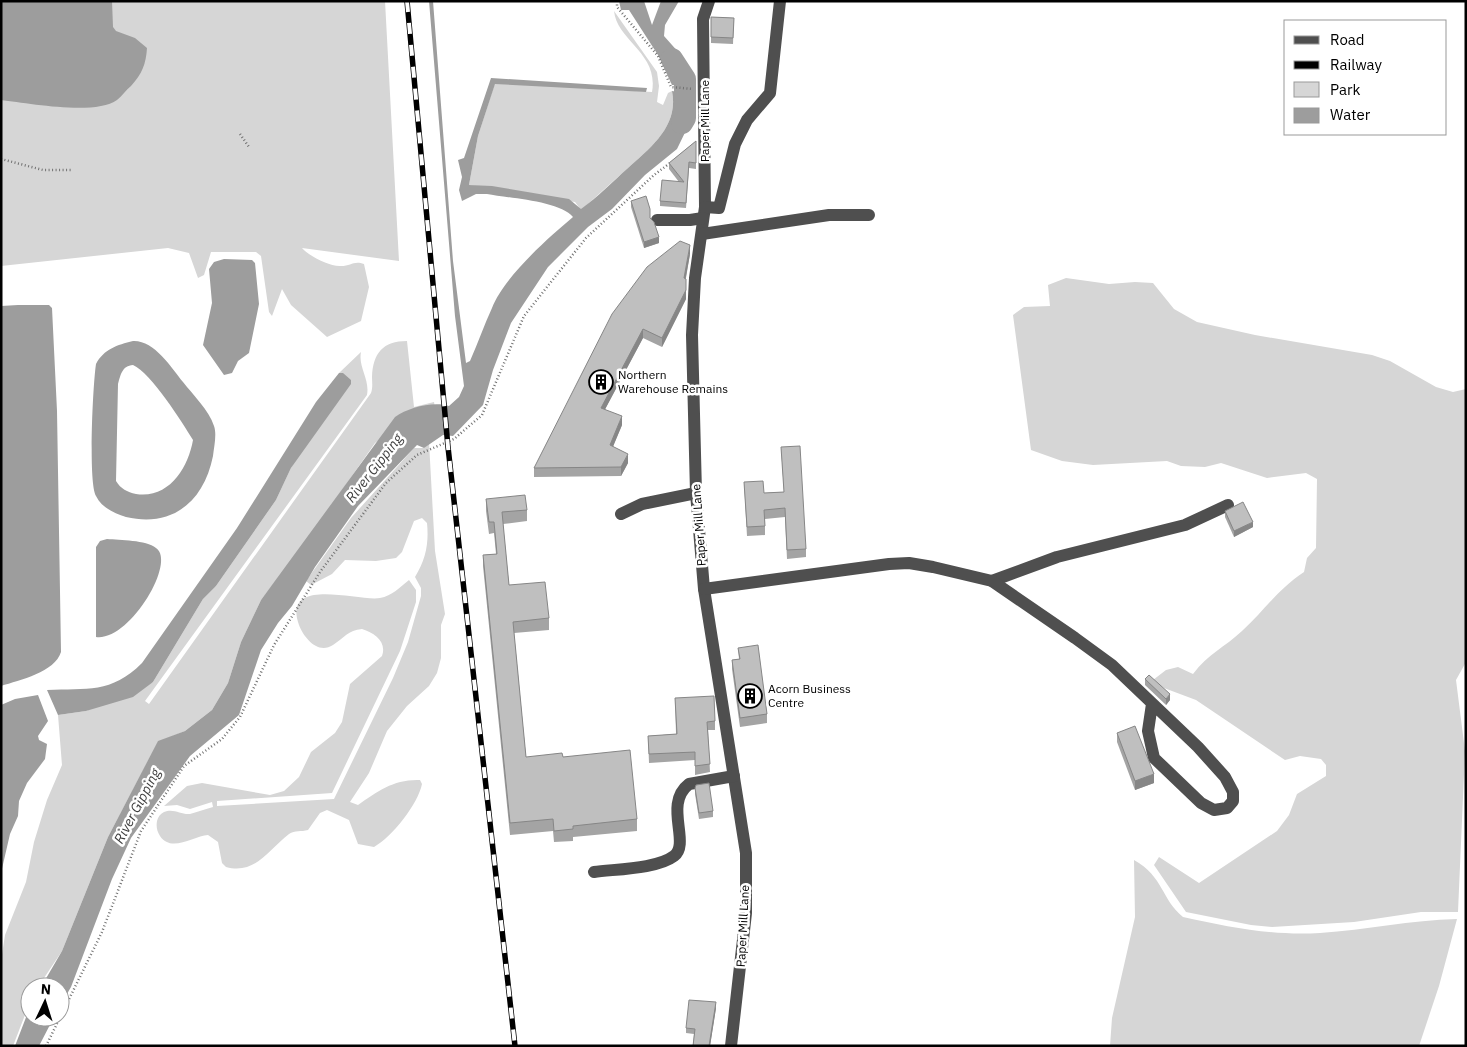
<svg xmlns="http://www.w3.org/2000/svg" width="1467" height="1047" viewBox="0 0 1467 1047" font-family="'IBM Plex Sans',sans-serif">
  <rect width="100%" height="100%" fill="#fff"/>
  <!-- green -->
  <g fill="#d6d6d6">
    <path d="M1,1H385L399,261L302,248C309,256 330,267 341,266C351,266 354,260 364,264L369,287L361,321L327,337L291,305L282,289L272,316L269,312L261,256L256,252H211L204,275L198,278L189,253L168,248L1,266Z"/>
    <path d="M614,11L657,72L659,86L657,102L663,105L668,93L672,91C679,126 651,147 628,168C612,182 597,196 581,210L575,202L469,185L478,136L495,83L652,92C659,53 617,41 614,11Z"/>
    <path d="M1066,278L1109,284L1135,282L1153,283L1174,309L1197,322L1255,335L1372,355L1390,361L1436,387L1453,392L1466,389V662L1456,680L1465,751L1458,912H1421L1354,922L1272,927L1251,925L1186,912L1154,865L1159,857L1199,883L1277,831L1289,815L1297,794L1326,776V765L1321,759L1300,756L1285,760L1196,700L1164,688L1153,680L1166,670L1178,667L1193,674C1208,654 1225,647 1242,631C1265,610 1278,589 1304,572L1307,558L1316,548L1317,479L1306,473L1267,478L1221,463L1205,467L1181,466L1167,461L1093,465L1062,461L1031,450L1013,315L1024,307L1050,306L1048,285Z"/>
    <path d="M407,341L414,407L434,402L436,414L390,432L375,443L307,540L261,600L241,642L228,683L212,710L185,731L158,742L108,837L62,951L38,987H30V1002L13,1046H1V961L5,935L26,882L34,842L47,800L62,765L58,715L86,711L153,682L203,599L216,586L276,500L291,468L343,373H339L361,352C358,367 370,379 367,395L145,701L149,704L371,393C373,387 372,382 372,377C373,353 383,341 407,341Z"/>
    <path d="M429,442L435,551L445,614L441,625V658L437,673L429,686L407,706L387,731L369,773L350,802L358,805C378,791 394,779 420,780L422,784C418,804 392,837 374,847L358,844L349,820L327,810L320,813L308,830C301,832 295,830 289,834C269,849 256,875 226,867L222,863L218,842L208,835C194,836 171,853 160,836C157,831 156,827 157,821C158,817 160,814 164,812C174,808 181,815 190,814C198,812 205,809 213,807L212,802L190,809L177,805L164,806L187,786L202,783L270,795L284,791L299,777L311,752L335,733L342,722L350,684L382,656C387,642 375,633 362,629C348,630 344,638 333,645C318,655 304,638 299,625C281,575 360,602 380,598C392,596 400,587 409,580L416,590V602L400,651L332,793L217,801V806L334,799L393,678L408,642L421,596V588L415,577C426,559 429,543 427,523L422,518L414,521L402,552L396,558L376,561L345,560L332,574L311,585L306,581L351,518L414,448H424Z"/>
    <path d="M1134,860C1164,877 1161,899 1183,917C1229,927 1272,936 1320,933C1366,930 1411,920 1457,919L1439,986L1419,1046H1110L1112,1018L1135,917Z"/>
  </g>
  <!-- water -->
  <g fill="#9d9d9d" fill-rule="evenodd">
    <path d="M1,1H112L113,27L116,31L135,38L147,48C146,64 142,74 131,86C126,90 122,96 117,100C95,116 28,103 1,100Z"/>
    <path d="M429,1H433L453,261L466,363L470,361C478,343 484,325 492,308C504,277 548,238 573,217C560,201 508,198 487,194H476L462,201L459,190L462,177L458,160L464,158L491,78L647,88L646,92L495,84L478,136L469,185L492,186L569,199L581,209C598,197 612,182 628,168C651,147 679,126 672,91L692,94L693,116L677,149L645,175L612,209L588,227L548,267L511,323L493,370L483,405L453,436L443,435L424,448L417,445L358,506L315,567L292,606L278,623L261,650L239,715L190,756L131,838L112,879L71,987L60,1006V987H41L62,951L108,837L158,741L185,731L212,710L228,683L241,642L261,600L395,417C409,407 434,401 449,406L459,397L464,386L455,316Z"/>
    <path d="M619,1H644L652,25L661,1H679L665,25L664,36L680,54L689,72L692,86L672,85L658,55L629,10H621Z"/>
    <path d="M224,259L252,260L255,263L259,304L249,353L238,361L232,373L224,375L203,345L212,303L209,269L214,262Z"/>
    <path d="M18,305H49L52,308L57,411L61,652C55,672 20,680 1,686V306Z"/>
    <path d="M133,341C154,340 171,367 183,382C193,395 209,410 214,426C217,434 214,447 213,456C204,501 173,528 126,517C114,513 102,508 96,496C88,482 93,383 96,364C104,349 117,345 133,341ZM133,365C151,373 182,422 193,440C188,468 169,499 136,494C127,492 121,489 116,481L118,384C121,374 122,366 133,365Z"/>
    <path d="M339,373H343L351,380V384L291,468L276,500L216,586L203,599L153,682L133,697L86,711L58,715L47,690C87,688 111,694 142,663L237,528L316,402Z"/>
    <path d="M107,539C120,540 146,540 156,548C177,562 129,642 96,637V547L100,541Z"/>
    <path d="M38,695L48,721L38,736L39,740L47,744L45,759L27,783L19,801L18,816L10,834L1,873V705L15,699Z"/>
    <path d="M30,1007V1017H54L39,1046H15Z"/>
  </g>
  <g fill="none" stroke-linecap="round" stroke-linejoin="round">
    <!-- river -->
    <path stroke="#9d9d9d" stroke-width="22" d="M672,59L685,79V118L682,123"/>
    <!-- path -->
    <g stroke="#717171" stroke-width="2.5" stroke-dasharray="1 2.5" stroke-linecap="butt">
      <path d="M617,1V7L658,56L671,87L693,89"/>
      <path d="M240,134L249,147"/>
      <path d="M1,159L43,170H72"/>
      <path d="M46,1046L102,932L141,831L184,766L222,739L240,717L274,645L320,572L386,483L417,455L454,439L482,415L524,316L586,238L654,175L670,163"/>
    </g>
    <!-- minor -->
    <g stroke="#4f4f4f" stroke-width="12">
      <path d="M709,1L703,19L705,207L695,278L692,335L696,493L704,589L746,853V913L731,1046"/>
      <path d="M705,207L719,208L735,144L747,120L770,93L780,1"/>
      <path d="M657,220H690L703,218"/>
      <path d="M702,234L829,215H869"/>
      <path d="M621,514L642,504L696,493"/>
      <path d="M992,581L1057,557L1185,525L1228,505"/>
      <path d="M704,589L889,564L909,563L933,567L992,581L1075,638L1112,665L1198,747L1225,777L1233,792V801L1227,808L1214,810L1201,803L1154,758L1148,731L1152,704"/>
      <path d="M594,872C615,869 657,869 674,856C691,843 663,804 689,784L734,776"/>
    </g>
    <!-- rail casing -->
    <g stroke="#000" stroke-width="5.5">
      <path id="rail" d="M407,1L448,447L515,1046"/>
    </g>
    <!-- rail -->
    <use href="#rail" stroke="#fff" stroke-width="4" stroke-dasharray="11" stroke-linecap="butt"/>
  </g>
  <!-- wall -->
  <g fill="#a4a4a4">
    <path d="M711,17L734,18L733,44L711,43Z"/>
    <path d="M696,141V169L689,168L686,208L660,206V201L679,182L669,169V163Z"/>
    <path d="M631,201L650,218L659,243L644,248L631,207Z"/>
    <path d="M690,254L686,278V299L662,347L643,338L605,409L622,425L613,446L628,463L621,476L534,477V468Z"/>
    <path d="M781,447L806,549V557L787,559L785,517L765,519V535L747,536L744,482L764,493L784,492Z"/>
    <path d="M486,499L527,510V521L503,524L509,585L549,618V630L514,633L526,757H563L637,819V831L573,837V841L554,842L553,831L510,835L483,566V555L496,554L494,533L489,534L486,511Z"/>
    <path d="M1225,511L1253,527L1234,537L1225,517Z"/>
    <path d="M738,648L767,714V723L740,727L732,669V660L739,659Z"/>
    <path d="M1145,679L1170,700L1166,705L1145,685Z"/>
    <path d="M675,698L715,721V730H708L710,772L695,775V760L649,763L648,736L676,734Z"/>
    <path d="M1117,733L1154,783L1135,790L1117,742Z"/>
    <path d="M695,788L713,811V817L699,819L695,794Z"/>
    <path d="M716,1008L710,1046H693L694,1034L686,1033V1028Z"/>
  </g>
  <!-- shaded-wall -->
  <g fill="#868686">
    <path d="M659,237V243L644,248V242Z"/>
    <path d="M690,245V254L684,287V278Z"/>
    <path d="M686,279V299L662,347V338Z"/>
    <path d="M643,329V338L601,417V408Z"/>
    <path d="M622,416V425L610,454V445Z"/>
    <path d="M628,454V463L621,476V467Z"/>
    <path d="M1253,522V527L1234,537V531Z"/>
    <path d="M1170,694V700L1166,705V699Z"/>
    <path d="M1154,774V783L1135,790V781Z"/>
    <path d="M716,1002V1008L710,1046H709Z"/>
  </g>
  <!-- building -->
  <g fill="#bfbfbf" stroke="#868686">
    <path d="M711,17L734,18L733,38L711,37Z"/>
    <path d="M696,141V163L689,162L686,203L660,201L662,180L684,182L669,163Z"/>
    <path d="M646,196L650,209V218L654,222L659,237L644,242L631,201Z"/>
    <path d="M680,241L690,245L684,278L686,279V290L662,338L643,329L601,408L622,416L610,445L628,454L621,467L534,468L612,314L647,267Z"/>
    <path d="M800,446L806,549L787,550L785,508L764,510L765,526L747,527L744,482L763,481L764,493L784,492L781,447Z"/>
    <path d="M525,495L527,510L502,512L509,585L545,582L549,618L513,622L526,757L562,753L563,757L630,750L637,819L573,826V829L554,831L553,819L510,823L483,555L497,554L494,522H489L486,499Z"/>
    <path d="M1243,502L1253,522L1234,531L1225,511Z"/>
    <path d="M758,645L767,714L740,718L732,660L740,659L738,648Z"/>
    <path d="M1149,675L1170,694L1166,699L1145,679Z"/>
    <path d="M714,696L715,721L707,722L710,764L695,766V752L649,754L648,736L677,734L675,698Z"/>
    <path d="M1135,726L1154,774L1135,781L1117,733Z"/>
    <path d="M709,783L713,811L699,813L695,788L696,785Z"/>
    <path d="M689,1000L716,1002L709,1046H693L695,1029L686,1028Z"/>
  </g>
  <!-- icons -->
  <defs>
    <g id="building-ring" transform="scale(1.25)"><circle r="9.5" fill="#fff" stroke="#000" stroke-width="1.5"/><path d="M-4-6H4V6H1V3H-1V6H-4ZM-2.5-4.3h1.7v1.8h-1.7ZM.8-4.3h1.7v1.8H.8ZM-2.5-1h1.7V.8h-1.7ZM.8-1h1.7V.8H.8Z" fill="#000"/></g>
  </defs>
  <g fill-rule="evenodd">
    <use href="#building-ring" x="601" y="382"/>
    <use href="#building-ring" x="750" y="696"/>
  </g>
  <g text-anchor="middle" stroke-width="5" stroke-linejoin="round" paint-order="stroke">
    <!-- street labels -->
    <g font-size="12" fill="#000" stroke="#fff">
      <text transform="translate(705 121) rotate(-90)" y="4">Paper Mill Lane</text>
      <text transform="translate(699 525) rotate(-94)" y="4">Paper Mill Lane</text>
      <text transform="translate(743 926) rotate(-87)" y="4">Paper Mill Lane</text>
    </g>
    <!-- poi labels -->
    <g font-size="12" fill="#000" stroke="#fff" text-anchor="start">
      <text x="618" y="379">Northern<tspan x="618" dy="14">Warehouse Remains</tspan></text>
      <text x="768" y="693">Acorn Business<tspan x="768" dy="14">Centre</tspan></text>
    </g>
    <!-- water labels -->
    <g font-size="14" font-style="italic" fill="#3e3e3e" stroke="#fff">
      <text transform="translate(374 468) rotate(-52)" y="5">River Gipping</text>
      <text transform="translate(137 806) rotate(-62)" y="5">River Gipping</text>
    </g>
  </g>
  <!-- border -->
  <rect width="1467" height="1047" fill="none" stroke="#000000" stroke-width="5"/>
  <!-- legend -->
  <rect x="1284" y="20" width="162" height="115" fill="#ffffff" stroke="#999999"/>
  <rect x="1294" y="36" width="25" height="8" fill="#4f4f4f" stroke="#999999"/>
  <text x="1330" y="45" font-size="15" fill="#000000">Road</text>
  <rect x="1294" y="61" width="25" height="8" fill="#000000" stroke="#999999"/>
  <text x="1330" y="70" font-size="15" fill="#000000">Railway</text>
  <rect x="1294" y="82" width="25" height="15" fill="#d6d6d6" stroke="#999999"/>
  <text x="1330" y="95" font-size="15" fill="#000000">Park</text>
  <rect x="1294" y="108" width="25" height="15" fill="#9d9d9d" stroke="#999999"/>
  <text x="1330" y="120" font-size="15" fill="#000000">Water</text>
  <!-- north arrow -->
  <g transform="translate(45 1002) rotate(4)"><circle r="24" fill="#ffffff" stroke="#999999"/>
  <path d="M0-4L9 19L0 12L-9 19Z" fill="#000000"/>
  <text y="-8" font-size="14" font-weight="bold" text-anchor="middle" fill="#000000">N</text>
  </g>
</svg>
